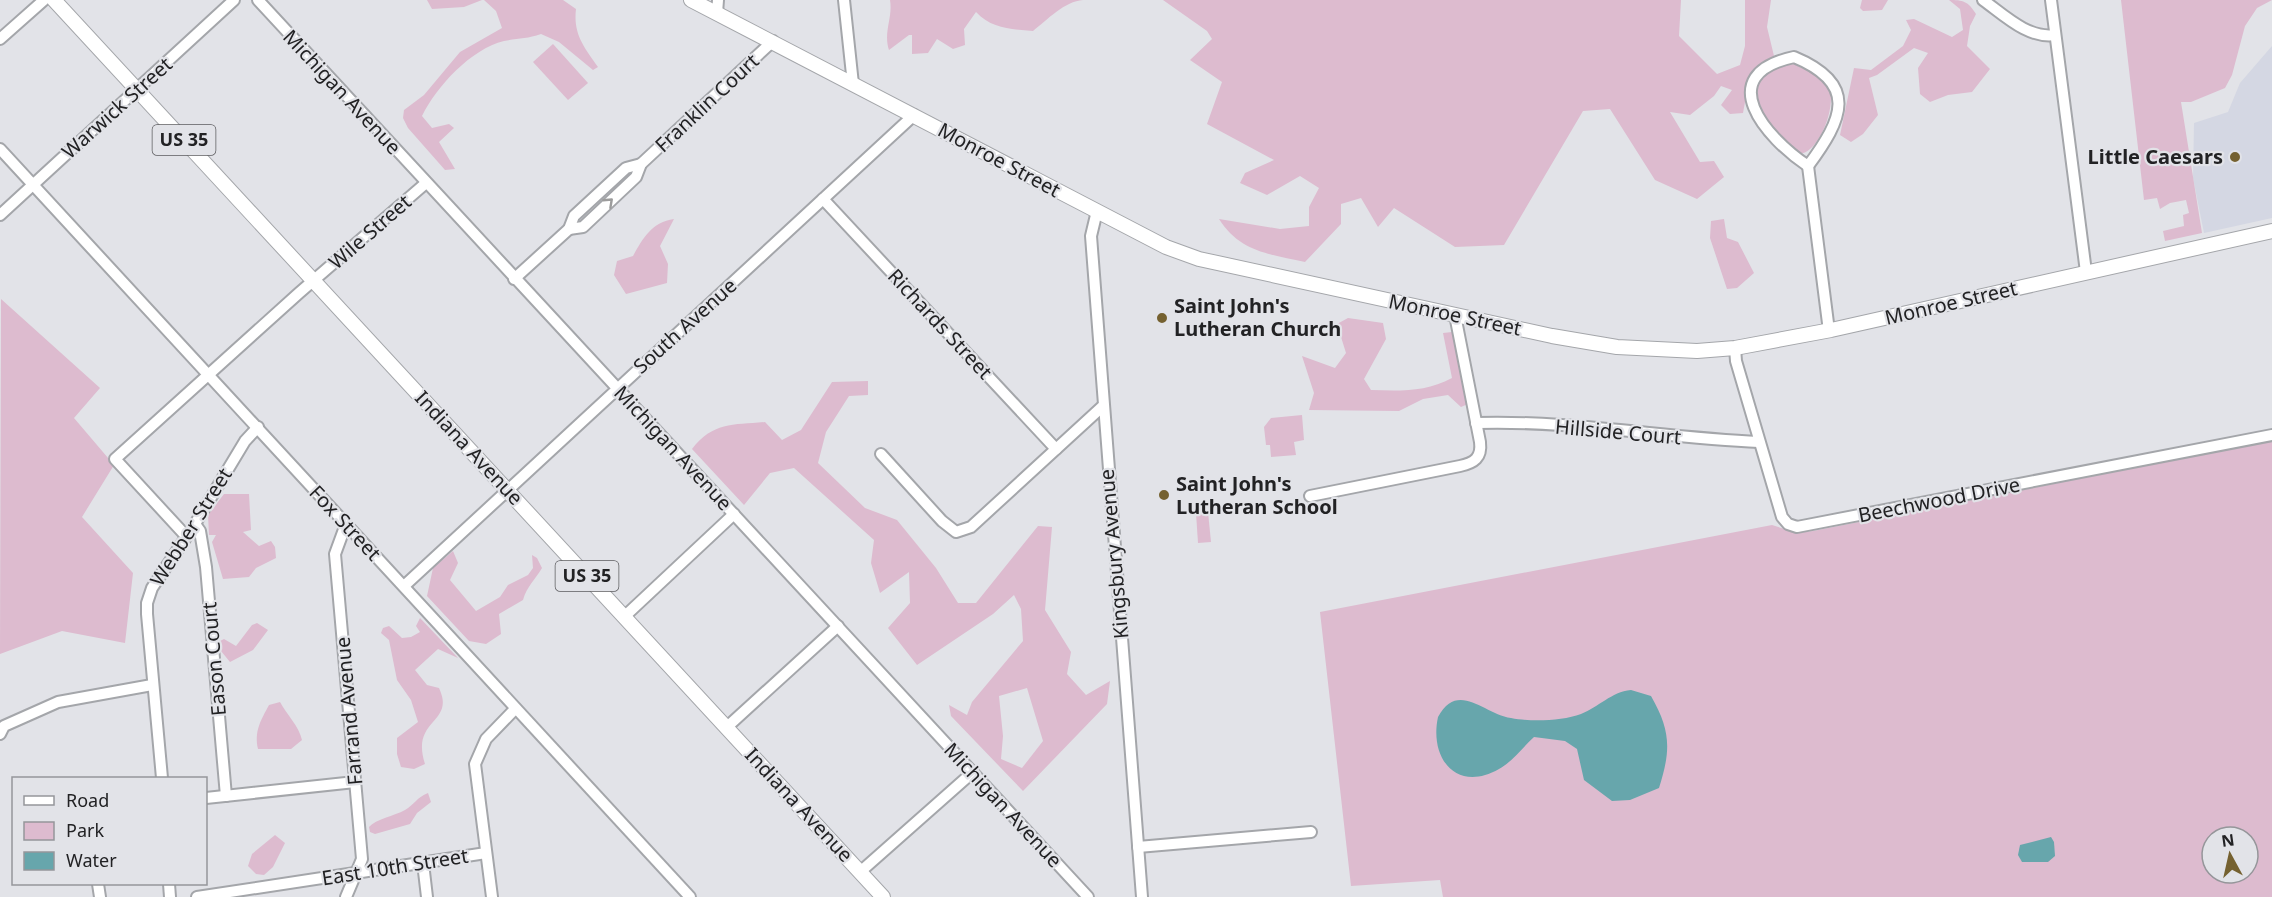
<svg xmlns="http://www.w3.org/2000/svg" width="2272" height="897" viewBox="0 0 2272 897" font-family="'Noto Sans',sans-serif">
  <rect width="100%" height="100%" fill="#e2e3e8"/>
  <!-- built -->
  <path fill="#d4d7e3" d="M2272,46V218L2204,233L2193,178L2194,123L2228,112L2240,83Z"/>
  <!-- green -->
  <g fill="#ddbbcf" fill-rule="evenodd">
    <path d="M427,0H482L464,7L432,9Z"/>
    <path d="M484,0H563L576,9C573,34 584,47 598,67L593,70L559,42L541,34C527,39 518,38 504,41C471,49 437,86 422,116L432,128L449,124L454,128L439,142L455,169L445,170L408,128L403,118L404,110L424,95L460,52L502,28L496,11Z"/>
    <path d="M890,0H1083C1065,1 1047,20 1033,31C1011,29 992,29 976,12L964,29L965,45L953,49L937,39L928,53L912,54V35H909L889,50C883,32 893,18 890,0Z"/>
    <path d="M1163,0H1681L1679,36L1717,74L1740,65L1745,46V0H1771L1767,27L1774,56L1750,75L1743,113L1730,114L1721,105L1732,90L1721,86L1714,96L1690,115L1670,112L1700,162L1714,161L1724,177L1697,199L1655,180L1610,109L1583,111L1504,245L1455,247L1394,208L1378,227L1361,198L1341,204V224L1305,262C1269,254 1240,252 1219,219L1280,229L1309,226V207L1319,188L1300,176L1267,195L1240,183L1245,173L1274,160L1207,124L1222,82L1190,60L1212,39L1207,31Z"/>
    <path d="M1862,0H1888L1882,10L1863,11L1860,8Z"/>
    <path d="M1949,0C1963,0 1968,1 1976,14L1970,26L1967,46L1990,69L1972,92L1948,95L1930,102L1920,94L1918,68L1928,53L1914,48L1877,75L1869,78L1878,115L1863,134L1851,142L1840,135L1854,68L1871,70L1903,46L1911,30L1906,20L1914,19L1952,37L1963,30L1960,9Z"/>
    <path d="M2121,0H2272L2257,8L2245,26L2232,75L2225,88L2191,102H2181L2202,233L2165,241L2163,231L2184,226L2183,215L2189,213L2186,200L2170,203L2160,209L2157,198L2144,200Z"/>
    <path d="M553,44L588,83L568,100L533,62Z"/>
    <path d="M1794,64C1805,70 1823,76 1829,88C1837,105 1819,155 1798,154C1781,137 1738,103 1764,77C1773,68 1781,65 1794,64Z"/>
    <path d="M674,219L660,246L668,264L667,283L626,294L614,275L617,261L633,256C643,238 652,222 674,219Z"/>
    <path d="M1724,219L1727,238L1738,242L1754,273L1737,288L1727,289L1710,238L1711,221Z"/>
    <path d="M1,299L100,388L74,418L114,465L82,517L133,573L125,643L62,631L0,654Z"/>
    <path d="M1348,318L1383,323L1386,339L1364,379L1371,390C1401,391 1426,392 1452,378L1443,333L1452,332L1468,404L1461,407L1448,395L1423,399L1399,411L1309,410L1314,393L1302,356L1335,368L1346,353L1337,324Z"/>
    <path d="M868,381V395L849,396L826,432L818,463L865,508L897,520L936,568L958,603H976L1038,526L1052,527L1045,610L1071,652L1067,674L1086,695L1110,681L1107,704L1023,791L951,716L949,705L967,715L972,702L1023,641L1021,609L1014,595L993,614L917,665L888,628L910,603L909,572L880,593L871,563L874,540L794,468L770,473L744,505L692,449C713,422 733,425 765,422L782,440L801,430L832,382ZM1027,688L1043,741L1022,768L1001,759L1003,736L999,696Z"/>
    <path d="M1302,415L1304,440L1294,442L1296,455L1271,457L1270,445H1266L1264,427L1271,418Z"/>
    <path d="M2272,441V897H1443L1440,880L1351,886L1320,612L1772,525L1797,533L1813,531ZM2212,837H2248V873H2212Z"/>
    <path d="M224,494H249L251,530L243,532L259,546L271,541L275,547L276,558L256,568L249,577L223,579L212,542L216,535H209L208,515Z"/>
    <path d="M1208,512L1211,542L1198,543L1196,513Z"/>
    <path d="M453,551L458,563L450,580L476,611L500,597L508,585L528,575L533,568L532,555L537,558L542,568C535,580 527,586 523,600L499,614L501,634L486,644L469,641L427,596L433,568Z"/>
    <path d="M420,618L458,658L438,649L415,670L427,685L439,688C456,724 410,718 425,764L414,769L401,767L397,754V738L418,722L411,700L397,680L389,640L381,633L383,628L389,626L402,638L411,637L420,632L416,626Z"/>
    <path d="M257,623L268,630L253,650L230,662L221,651L220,641L224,639L236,646L252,625Z"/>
    <path d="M280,702C287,715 299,726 302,740L291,749H258C254,731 261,720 269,705Z"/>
    <path d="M428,793L431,802L417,813L410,824L375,834L370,832L369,827C376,819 394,816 405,810C414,805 417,797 428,793Z"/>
    <path d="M275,835L285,843L273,867L264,875L256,874L248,866L252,854Z"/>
  </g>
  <!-- water -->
  <g fill="#67a6ac">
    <path d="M1631,690L1651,696C1671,731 1671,750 1659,788L1630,800L1612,801L1584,780L1577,749L1565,741L1534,737C1523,747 1512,762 1499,769C1457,793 1429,759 1438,717C1458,680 1484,714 1511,718C1531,722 1562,721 1581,714C1599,707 1611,692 1631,690Z"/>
    <path d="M2051,837L2054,842L2055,856L2048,862H2022L2018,855L2020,845Z"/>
  </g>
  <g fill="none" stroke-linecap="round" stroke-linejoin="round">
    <!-- minor casing -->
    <g stroke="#a4a6aa" stroke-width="14">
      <g id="minor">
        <path d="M258,0L1088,897"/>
        <path d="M844,0L853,84"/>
        <path d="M1983,0C2004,15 2028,39 2055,35"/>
        <path d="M2051,0L2086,272"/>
        <path d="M717,13L718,0"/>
        <path d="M0,39L44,0"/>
        <path d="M1794,57C1859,84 1843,119 1808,166C1766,138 1711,75 1794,57Z"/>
        <path d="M0,149L690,897"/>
        <path d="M1808,166L1829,331"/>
        <path d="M823,199L1056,449"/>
        <path d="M1097,211L1091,236L1142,897"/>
        <path d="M0,215L234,0"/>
        <path d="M569,229L583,227L636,177L641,164L773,41"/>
        <path d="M514,279L569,229L574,216L626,168L641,164"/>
        <path d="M1735,348L1736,361L1782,517L1788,524L1797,527L2272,435"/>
        <path d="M1476,423C1571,420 1665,438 1759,442"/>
        <path d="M881,454L942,521L956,532L971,527L1103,406"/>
        <path d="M1310,496L1460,466C1474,463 1482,458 1480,442L1455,315"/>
        <path d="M195,524L200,531L206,567L226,796"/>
        <path d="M346,524L335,554L362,859L346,897"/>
        <path d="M186,536L115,459L299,293L426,183"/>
        <path d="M404,586L914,115"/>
        <path d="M625,616L734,514"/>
        <path d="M727,727L838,626"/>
        <path d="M0,734L4,726L58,702L152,685"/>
        <path d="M162,778L147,614V603L152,588L195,524L245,441L258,427"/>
        <path d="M206,798L355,782"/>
        <path d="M1138,847L1311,832"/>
        <path d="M423,863L427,897"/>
        <path d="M860,872L973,772"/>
        <path d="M98,884L100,897"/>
        <path d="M169,884L170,897"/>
        <path d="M197,897L486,853"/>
        <path d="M492,897L475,764L486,739L515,709"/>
      </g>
    </g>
    <!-- major casing -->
    <g stroke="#a4a6aa" stroke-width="16">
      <g id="major">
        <path d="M54,0L883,897"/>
        <path d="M691,0L1166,247L1199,259L1552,336L1617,347L1697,351L1735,348L1831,330L2272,231"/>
      </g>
    </g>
    <!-- minor -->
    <use href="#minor" stroke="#fff" stroke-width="10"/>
    <!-- major -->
    <use href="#major" stroke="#fff" stroke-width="14"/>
  </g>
  <!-- one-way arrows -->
  <defs><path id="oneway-chevron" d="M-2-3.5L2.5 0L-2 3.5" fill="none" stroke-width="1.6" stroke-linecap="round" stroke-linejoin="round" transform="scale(1.5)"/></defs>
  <use stroke="#9c9c9c" href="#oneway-chevron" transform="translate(609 202) rotate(-43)"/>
  <!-- markers -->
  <g fill="#756130" stroke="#e2e3e8" stroke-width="2">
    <circle cx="2235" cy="157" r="6"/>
    <circle cx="1162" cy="318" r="6"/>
    <circle cx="1164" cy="495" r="6"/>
  </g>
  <g text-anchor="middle" stroke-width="4.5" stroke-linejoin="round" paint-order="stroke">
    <!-- shield labels -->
    <g fill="#e2e3e8" stroke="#5c5c5f" stroke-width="1.5">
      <rect x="152.5" y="125" width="63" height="30" rx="4.5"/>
      <rect x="555.5" y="561" width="63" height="30" rx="4.5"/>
    </g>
    <g font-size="18" font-weight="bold" fill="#222224">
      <text x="184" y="146">US 35</text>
      <text x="587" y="582">US 35</text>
    </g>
    <!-- street labels -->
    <g font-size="20" fill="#222224" stroke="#e2e3e8">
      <text transform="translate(342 92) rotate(47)" y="7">Michigan Avenue</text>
      <text transform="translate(707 103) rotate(-43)" y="7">Franklin Court</text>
      <text transform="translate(117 108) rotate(-42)" y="7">Warwick Street</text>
      <text transform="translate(999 160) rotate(28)" y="7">Monroe Street</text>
      <text transform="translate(370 232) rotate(-41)" y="7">Wile Street</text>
      <text transform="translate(1951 303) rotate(-13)" y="7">Monroe Street</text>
      <text transform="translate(1455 315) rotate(12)" y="7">Monroe Street</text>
      <text transform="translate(940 324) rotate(47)" y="7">Richards Street</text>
      <text transform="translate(685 326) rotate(-42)" y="7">South Avenue</text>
      <text transform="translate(1618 432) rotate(5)" y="7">Hillside Court</text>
      <text transform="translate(469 448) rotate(47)" y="7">Indiana Avenue</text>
      <text transform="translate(673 448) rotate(47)" y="7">Michigan Avenue</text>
      <text transform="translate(1939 500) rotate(-11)" y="7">Beechwood Drive</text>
      <text transform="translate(345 523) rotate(47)" y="7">Fox Street</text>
      <text transform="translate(191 527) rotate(-58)" y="7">Webber Street</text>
      <text transform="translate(1114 554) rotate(-95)" y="7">Kingsbury Avenue</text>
      <text transform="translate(214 659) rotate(-95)" y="7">Eason Court</text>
      <text transform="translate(349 711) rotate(-95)" y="7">Farrand Avenue</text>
      <text transform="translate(799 805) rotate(47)" y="7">Indiana Avenue</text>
      <text transform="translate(1003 805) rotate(47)" y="7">Michigan Avenue</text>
      <text transform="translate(395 867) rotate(-9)" y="7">East 10th Street</text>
    </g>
    <!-- poi labels -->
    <g font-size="20" font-weight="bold" fill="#222224" stroke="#e2e3e8" text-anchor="start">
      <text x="2223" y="164" text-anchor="end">Little Caesars</text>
      <text x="1174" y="313">Saint John's<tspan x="1174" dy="23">Lutheran Church</tspan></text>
      <text x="1176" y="491">Saint John's<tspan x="1176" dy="23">Lutheran School</tspan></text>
    </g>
  </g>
  <!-- legend -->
  <rect x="12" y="777" width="195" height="108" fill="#e2e3e8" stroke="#95969a" stroke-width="1.5"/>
  <rect x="24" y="796" width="30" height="9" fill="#ffffff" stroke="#95969a" stroke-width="1.5"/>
  <text x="66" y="807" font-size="18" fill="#222224">Road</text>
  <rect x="24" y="822" width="30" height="18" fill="#ddbbcf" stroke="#95969a" stroke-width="1.5"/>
  <text x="66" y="837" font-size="18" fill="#222224">Park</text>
  <rect x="24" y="852" width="30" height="18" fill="#67a6ac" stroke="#95969a" stroke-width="1.5"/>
  <text x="66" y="867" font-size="18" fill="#222224">Water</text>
  <!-- north arrow -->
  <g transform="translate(2230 855) rotate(352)"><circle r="28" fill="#e2e3e8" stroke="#95969a" stroke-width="1.5"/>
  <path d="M0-4.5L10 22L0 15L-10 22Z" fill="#756130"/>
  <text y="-9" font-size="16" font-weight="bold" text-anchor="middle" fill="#222224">N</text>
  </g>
</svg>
